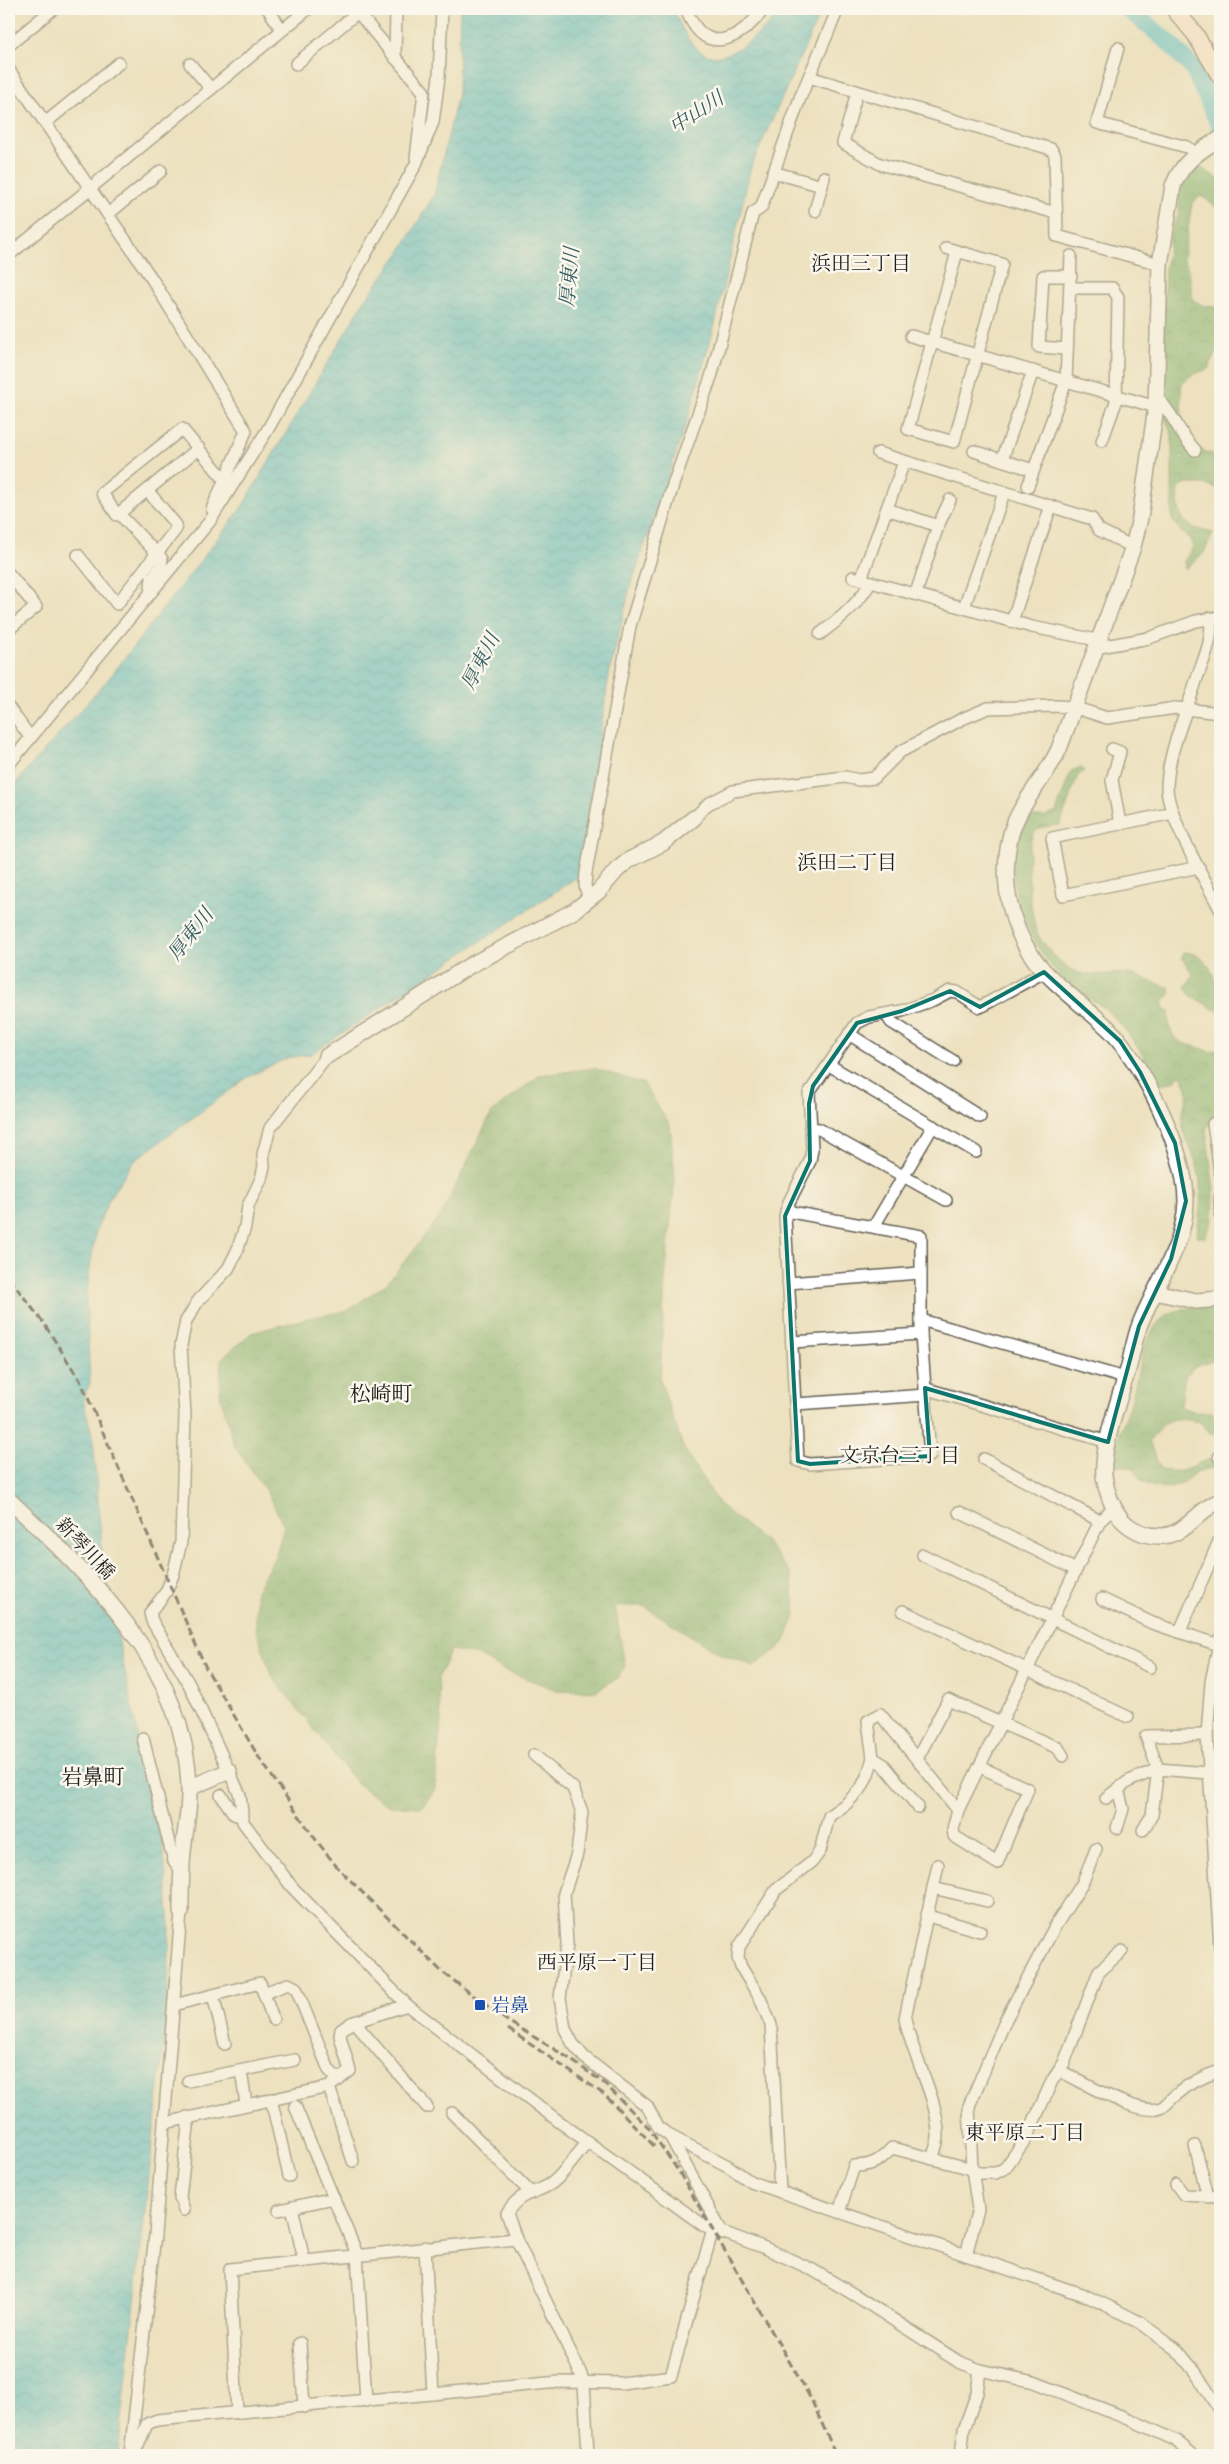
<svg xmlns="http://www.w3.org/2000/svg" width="1229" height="2464" viewBox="0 0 1229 2464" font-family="'Gentium Book Plus','Noto Serif JP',serif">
  <defs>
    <pattern id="forest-crowns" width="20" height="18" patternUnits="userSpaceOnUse" patternTransform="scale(1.25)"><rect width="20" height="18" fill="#7ab06e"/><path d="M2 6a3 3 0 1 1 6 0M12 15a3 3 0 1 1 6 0" fill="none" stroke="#638e5a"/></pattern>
    <pattern id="water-waves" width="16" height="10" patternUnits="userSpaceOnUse" patternTransform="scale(1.25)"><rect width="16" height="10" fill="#52becd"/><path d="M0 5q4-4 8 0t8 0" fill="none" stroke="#439aa6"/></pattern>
  </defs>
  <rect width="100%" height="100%" fill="#fbf7ec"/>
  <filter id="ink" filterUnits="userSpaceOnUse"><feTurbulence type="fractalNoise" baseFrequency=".02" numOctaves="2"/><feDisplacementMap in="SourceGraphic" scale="10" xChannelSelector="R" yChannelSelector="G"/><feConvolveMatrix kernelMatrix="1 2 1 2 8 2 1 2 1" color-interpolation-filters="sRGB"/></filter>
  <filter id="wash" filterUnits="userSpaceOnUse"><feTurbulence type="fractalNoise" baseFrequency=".0096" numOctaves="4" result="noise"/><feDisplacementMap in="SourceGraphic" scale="20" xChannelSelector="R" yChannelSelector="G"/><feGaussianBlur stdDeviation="1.12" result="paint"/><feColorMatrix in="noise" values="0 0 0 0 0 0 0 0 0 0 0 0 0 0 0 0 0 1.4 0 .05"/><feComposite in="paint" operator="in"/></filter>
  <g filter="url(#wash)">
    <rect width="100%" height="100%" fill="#ede1c0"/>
    <!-- forest -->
    <g fill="url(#forest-crowns)" stroke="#4b6645">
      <path d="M1201,168L1220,180V211L1201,195L1192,204L1183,260L1189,271L1193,300L1204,306L1220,307V350L1212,359L1210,368L1190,376L1182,383C1180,404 1180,438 1202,450C1207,454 1216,452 1219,458C1223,465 1220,481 1220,489L1203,484H1184L1178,489C1178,520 1182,526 1213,533L1204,553L1185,569L1184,561L1193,547L1189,538L1182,533L1172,520V435L1163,414L1168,403L1161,388L1165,269L1172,227L1179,214V194L1190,172Z"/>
      <path d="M1081,767L1084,771L1078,775L1060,825C1052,826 1040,826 1035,832C1023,845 1030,919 1038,934C1042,944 1062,965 1072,970C1088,979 1111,972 1129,974C1137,975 1159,985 1169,987L1170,994L1163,1002V1010L1170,1011C1168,1016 1169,1022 1170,1027C1175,1048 1194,1043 1210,1052L1220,1048V1112L1213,1117L1206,1129L1214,1190L1213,1219L1205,1238L1197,1236C1199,1214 1203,1191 1198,1170C1195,1154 1183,1138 1182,1122C1180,1099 1197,1100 1180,1074L1175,1081L1160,1085C1146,1062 1134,1038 1115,1018C1099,1001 1074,991 1058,974C1023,936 993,863 1030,817H1045L1056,812L1071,771Z"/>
      <path d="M1184,952C1213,953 1220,989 1220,1013L1190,995L1185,987L1193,975L1182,957Z"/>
      <path d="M594,1068L644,1084L670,1125L675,1177L665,1280L660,1380L683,1447L719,1504L766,1542L791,1574L796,1614L783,1645L754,1666L718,1653L644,1606H615L625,1666L618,1678L596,1691L556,1690L501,1669L478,1655L451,1650L438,1678L441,1720L435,1789L422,1807L389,1806L357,1784L271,1675L256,1628V1591L276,1554L284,1526L266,1491L235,1447L220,1395L221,1359L251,1333L312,1317L347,1311L387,1283L440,1217L492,1112L540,1075Z"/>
      <path d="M1220,1304V1358L1197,1365L1185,1376L1181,1407L1197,1412H1213L1215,1433L1212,1435L1200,1422C1168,1417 1169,1416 1149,1442L1161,1470C1168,1471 1175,1472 1182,1471C1195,1467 1205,1456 1220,1460V1466L1196,1472L1183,1483L1171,1488L1154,1487L1142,1482L1134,1468L1114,1465C1113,1443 1123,1426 1130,1406C1138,1379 1141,1335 1164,1317C1176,1307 1205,1306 1220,1304Z"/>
    </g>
    <!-- water -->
    <path fill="url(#water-waves)" stroke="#376d74" d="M460,9H673C680,24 688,44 703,53C728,68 768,27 782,9H822L751,167L714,328L690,412L630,588L609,675L579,876L311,1054L287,1058L248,1077L134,1161L110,1197L96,1231L86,1295L90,1383L83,1399L93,1439L103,1562L135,1722L162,1830L170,1926L167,2014L118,2455H9V794L20,778L110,677L242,507L361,306L400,252L434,195L458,94Z"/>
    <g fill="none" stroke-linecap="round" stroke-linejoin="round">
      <!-- river -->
      <path stroke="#52becd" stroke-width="18" d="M1128,9L1167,41L1193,68L1220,126"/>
    </g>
  </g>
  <g filter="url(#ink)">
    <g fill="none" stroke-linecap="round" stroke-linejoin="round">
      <!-- minor casing -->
      <g stroke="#656155" stroke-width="14">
        <g id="minor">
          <path d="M268,9L282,30"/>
          <path d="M355,9L424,92L416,158"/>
          <path d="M388,9H396L395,58"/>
          <path d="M686,9C705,59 739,40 764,9"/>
          <path d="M9,10L10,9"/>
          <path d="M9,45L53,9"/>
          <path d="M1118,48L1097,123L1187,147L1196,153"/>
          <path d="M190,64L211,89"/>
          <path d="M296,64L358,12"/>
          <path d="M9,70L152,279L246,431L212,509"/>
          <path d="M809,77L1051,149L1055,155L1057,236L1160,264"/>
          <path d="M857,92L843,143L880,164L1056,213"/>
          <path d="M45,123L119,63"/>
          <path d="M773,172L822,186"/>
          <path d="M815,211L824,177"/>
          <path d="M108,214L161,171"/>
          <path d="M946,248L1002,264L954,442L908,429L957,252"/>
          <path d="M9,255L308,9"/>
          <path d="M1070,288H1112L1118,297L1116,402L1102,441"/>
          <path d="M911,336L1156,407"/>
          <path d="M1067,349L1039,347L1043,276H1071"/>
          <path d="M1157,398C1173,412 1178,433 1195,450"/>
          <path d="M199,448L117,515L102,493L182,429L224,479"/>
          <path d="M974,451L1033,470"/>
          <path d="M878,453L1092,519L1099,530L1133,547"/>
          <path d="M1002,460L1033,371"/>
          <path d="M1028,486L1066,381L1071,256"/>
          <path d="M887,509L938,526"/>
          <path d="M124,519L162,559L161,566L152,578L150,594"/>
          <path d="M78,555L117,604L176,529V525L152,496"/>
          <path d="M9,574L36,607L9,629"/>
          <path d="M853,577L1032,627L1097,640"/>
          <path d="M861,579L904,462"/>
          <path d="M916,593L938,526L950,500"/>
          <path d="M964,607L1004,493"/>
          <path d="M1210,618C1214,641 1202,662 1195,684C1185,717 1168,752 1167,787C1167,816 1206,881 1220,909"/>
          <path d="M1012,621L1051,506"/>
          <path d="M820,634C841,618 858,604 871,582"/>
          <path d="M1094,648L1149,638L1196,621L1220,617"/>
          <path d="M9,708L30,737"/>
          <path d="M1112,749L1120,752L1112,780L1120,824"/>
          <path d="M9,764L210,521L268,429L416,164L433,122L439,77L442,9"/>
          <path d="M1173,813L1052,838L1063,895L1199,867"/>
          <path d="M694,818L708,804L733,791L845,777L859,780L874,778L900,752L962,719L988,708L1055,706L1073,707L1107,718L1176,708L1220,713"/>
          <path d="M589,900L585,886L586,873L630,626L673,485L712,374L753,213L761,208L800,98L838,9"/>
          <path d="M886,1014L891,1022L953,1061"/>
          <path d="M849,1034L980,1117"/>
          <path d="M327,1056L270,1128L263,1154L264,1166L261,1179L248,1206L245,1227L237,1251L228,1269L198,1301L186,1321L181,1345L185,1416L181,1542L173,1575L166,1592L150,1613L152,1621L189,1684L240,1795L243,1822L292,1887L407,2005L557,2120L703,2225L765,2248L811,2269L858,2297L959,2362L980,2370L1034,2382L1129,2419L1175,2440L1193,2455"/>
          <path d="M829,1065L976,1152"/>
          <path d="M1220,1119L1213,1124L1220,1172"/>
          <path d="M810,1128L819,1129L946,1200"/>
          <path d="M1220,1197V1214"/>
          <path d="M786,1211L921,1236V1334L930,1456L810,1464L798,1461L785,1216L789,1202L810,1161L812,1149L809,1093L857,1023L869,1017L902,1011L933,1000L950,991L957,992L980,1007L1044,972"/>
          <path d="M877,1228V1221L933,1126"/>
          <path d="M788,1283L920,1273"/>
          <path d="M921,1320L1125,1378"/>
          <path d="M792,1342L921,1334"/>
          <path d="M927,1389L1108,1442"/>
          <path d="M796,1404L926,1395"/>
          <path d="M1219,1457H1220"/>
          <path d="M984,1459L1100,1521"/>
          <path d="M959,1512L1076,1570"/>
          <path d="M923,1555L1150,1667"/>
          <path d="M1102,1599L1152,1623L1219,1645"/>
          <path d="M903,1611L1128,1717"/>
          <path d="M1180,1631L1220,1539"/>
          <path d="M1220,1639L1211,1682L1207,1735L1220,1947"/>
          <path d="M143,1738L170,1847L174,1861L182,1872"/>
          <path d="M534,1755L573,1788L582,1812L577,1854L564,1893L567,1944L560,1998L565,2029L573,2044L584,2057L647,2106L659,2128L670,2136L728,2166L751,2182L1084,2295L1114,2309L1141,2323L1178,2351L1196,2373L1220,2411"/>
          <path d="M873,1758L884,1765L918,1807"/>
          <path d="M917,1759L948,1700L1058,1748L1063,1756"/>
          <path d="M980,1767L1028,1789L997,1863L954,1836L953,1829L958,1810L1100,1521L1114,1507"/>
          <path d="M221,1795L234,1814L243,1817"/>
          <path d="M1106,1798L1129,1781L1158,1769L1146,1736L1207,1735"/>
          <path d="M1117,1828L1123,1809L1118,1789"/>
          <path d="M1143,1830L1152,1815L1158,1769L1208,1773"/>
          <path d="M933,1888L987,1901"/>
          <path d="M928,1916L980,1931"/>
          <path d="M264,1993L288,1984L296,1988L329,2070L339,2080"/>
          <path d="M213,1995L225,2044"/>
          <path d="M174,2005L260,1983L273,2019"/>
          <path d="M355,2023L427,2107"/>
          <path d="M241,2071L246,2104"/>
          <path d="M1060,2071C1082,2081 1138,2117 1161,2108C1167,2105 1171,2098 1176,2095C1188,2084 1204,2076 1220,2071"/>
          <path d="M188,2081L295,2060"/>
          <path d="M329,2087L353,2161"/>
          <path d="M271,2099L289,2176"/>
          <path d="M295,2106L357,2254L366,2401"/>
          <path d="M452,2113L530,2192"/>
          <path d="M165,2123L329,2087L350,2071L340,2036L341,2030L351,2023L407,2005"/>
          <path d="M670,2136L723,2234"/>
          <path d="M588,2142C577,2154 564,2174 552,2183C535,2195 521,2190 507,2213L516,2239L580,2372L584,2383L588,2455"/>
          <path d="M1195,2146L1208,2197"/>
          <path d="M932,2159C934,2152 938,2143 938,2136C938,2095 912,2058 905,2018L938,1865"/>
          <path d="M1176,2184L1184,2195L1220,2197"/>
          <path d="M780,2192L771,2025L760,1998L741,1967L738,1958L739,1947L776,1890L812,1862L820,1851L829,1816L846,1804L862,1787L868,1774L873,1758L868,1721L880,1714L958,1810"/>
          <path d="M292,2207L304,2260"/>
          <path d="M184,2210L180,2198L188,2127L187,2117"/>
          <path d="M279,2210L334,2198"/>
          <path d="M839,2212L854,2166C872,2166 880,2161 892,2148L972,2169L978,2173H996L1005,2168L1026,2139L1052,2081L1064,2063L1099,1971L1122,1951"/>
          <path d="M425,2247L433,2394"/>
          <path d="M966,2255L978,2209L972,2169L969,2106L1006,2019L1054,1928L1082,1884L1096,1849"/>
          <path d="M300,2343L304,2407"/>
          <path d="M237,2413L230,2269L516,2239"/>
          <path d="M130,2455L155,2235L181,1912"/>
          <path d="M131,2455L135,2452L147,2424L157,2420L559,2382L622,2383L671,2376L713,2229"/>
          <path d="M961,2455L964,2429L977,2393L980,2370"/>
        </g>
      </g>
      <!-- tertiary casing -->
      <g stroke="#656155" stroke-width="18">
        <g id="tertiary">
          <path d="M1220,139C1198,151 1182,163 1173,186L1160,264L1156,407L1140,518L1133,547L1059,749C1046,778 1019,803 1011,834C999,881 1010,934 1044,971C1064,992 1088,1009 1109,1029C1143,1063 1186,1152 1186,1201C1185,1246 1156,1283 1140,1324C1135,1337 1132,1353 1129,1366C1121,1394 1101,1448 1104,1476C1106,1491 1113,1510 1123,1521C1133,1531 1148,1537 1163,1536C1188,1533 1198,1509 1220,1501"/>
          <path d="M327,1056L469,966L574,911L599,891L617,870L629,860L663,843L694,818"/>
          <path d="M1155,1292L1196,1301L1220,1299"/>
          <path d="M9,1500C91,1576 186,1667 189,1787C190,1809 185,1830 183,1852C181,1872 181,1892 181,1912"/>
          <path d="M189,1788L229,1771"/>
        </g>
      </g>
      <!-- secondary casing -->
      <g stroke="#656155" stroke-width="19">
        <path id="secondary" d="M1174,9L1195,34L1220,76"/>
      </g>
      <!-- minor -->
      <use href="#minor" stroke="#fff" stroke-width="11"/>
      <!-- tertiary -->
      <use href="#tertiary" stroke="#fff" stroke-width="15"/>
      <!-- secondary -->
      <use href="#secondary" stroke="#fde4d0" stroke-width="16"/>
      <!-- rail -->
      <g stroke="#1c1c1c" stroke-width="3" stroke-dasharray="8 4" stroke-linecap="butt">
        <path d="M9,1278L43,1322L81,1382L206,1668L258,1756L313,1836L337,1867L441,1971L506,2020L567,2057L604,2083L648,2127L679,2172L811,2399L836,2455"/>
        <path d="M508,2029L605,2095L655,2147"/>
      </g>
    </g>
  </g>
  <!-- marked area -->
  <path d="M0 0H1229V2464H0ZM1044,972L1120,1041L1140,1072L1175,1143L1186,1201L1171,1259L1139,1326L1108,1442L925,1388L930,1456L810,1464L798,1461L785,1216L810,1161L809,1104L813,1086L857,1023L902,1011L950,991L980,1007Z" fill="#ede1c0" fill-opacity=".55" fill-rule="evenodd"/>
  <path fill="none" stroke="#0f766e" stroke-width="4" stroke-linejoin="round" d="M1044,972L1120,1041L1140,1072L1175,1143L1186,1201L1171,1259L1139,1326L1108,1442L925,1388L930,1456L810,1464L798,1461L785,1216L810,1161L809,1104L813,1086L857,1023L902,1011L950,991L980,1007Z"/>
  <!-- markers -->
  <rect fill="#1a4fb4" stroke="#fbf7ec" stroke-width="2" x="474" y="1999" width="12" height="12" rx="2.5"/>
  <g text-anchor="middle" stroke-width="5" stroke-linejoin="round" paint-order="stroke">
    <!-- street labels -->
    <g font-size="19" fill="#1c1c1c" stroke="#fbf7ec">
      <text transform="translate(86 1548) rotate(47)" y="7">新琴川橋</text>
    </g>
    <!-- transit labels -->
    <g font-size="19" fill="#164399" stroke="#fbf7ec" text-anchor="start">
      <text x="491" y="2012">岩鼻</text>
    </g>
    <!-- water labels -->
    <g font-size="20" font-style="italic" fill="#325d63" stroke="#fbf7ec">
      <text transform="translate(696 112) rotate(-33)" y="7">中山川</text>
      <text transform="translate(569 277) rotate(-85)" y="7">厚東川</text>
      <text transform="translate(480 661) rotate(-63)" y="7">厚東川</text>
      <text transform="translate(190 934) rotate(-52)" y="7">厚東川</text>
    </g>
    <!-- neighbourhood labels -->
    <g font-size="20" fill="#1c1c1c" stroke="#fbf7ec">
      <text x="861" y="270">浜田三丁目</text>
      <text x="847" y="869">浜田二丁目</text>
      <text x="900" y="1462">文京台三丁目</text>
      <text x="597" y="1969">西平原一丁目</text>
      <text x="1025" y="2139">東平原二丁目</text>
    </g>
    <!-- quarter labels -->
    <g font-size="21" fill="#1c1c1c" stroke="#fbf7ec">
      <text x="381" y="1401">松崎町</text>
      <text x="93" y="1784">岩鼻町</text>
    </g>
  </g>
  <!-- margin -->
  <rect width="1229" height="2464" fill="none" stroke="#fbf7ec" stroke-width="30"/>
</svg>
